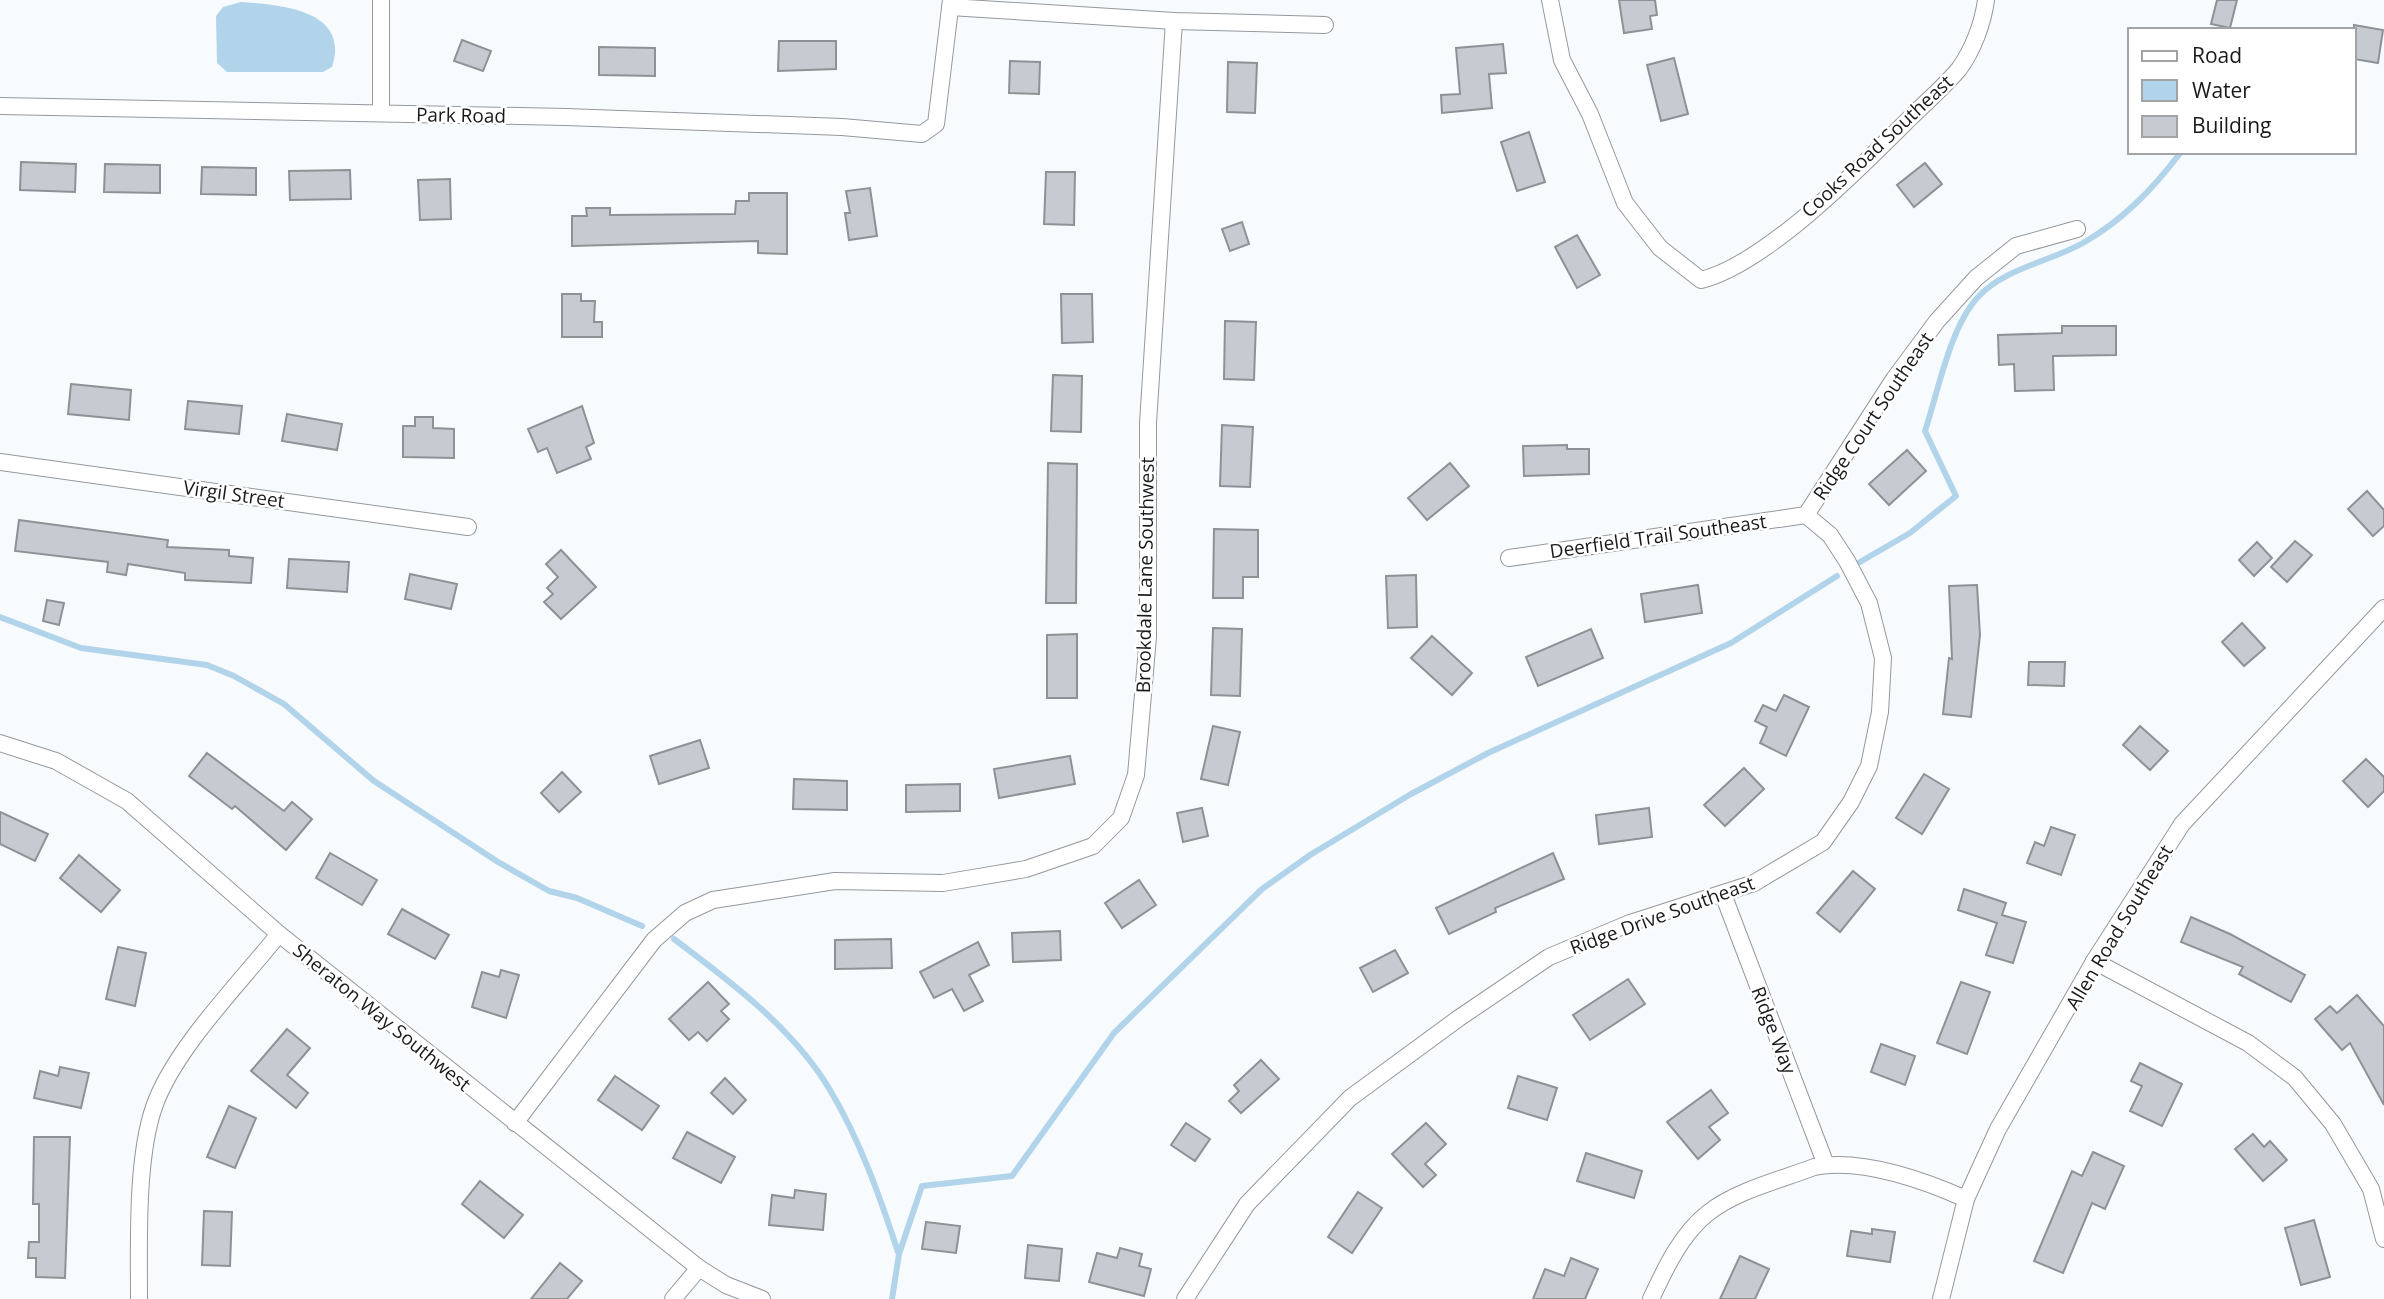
<svg xmlns="http://www.w3.org/2000/svg" width="2384" height="1299" viewBox="0 0 2384 1299" font-family="'Open Sans',sans-serif">
  <rect width="100%" height="100%" fill="#f8fbfe"/>
  <!-- water -->
  <path fill="#b2d4ea" d="M241,2C279,5 351,9 332,67L323,72H227L217,63L216,16L223,7Z"/>
  <g fill="none" stroke-linecap="round" stroke-linejoin="round">
    <!-- stream -->
    <g stroke="#b2d4ea" stroke-width="6">
      <path d="M1860,562L1910,533L1956,496L1925,431C1938,392 1950,327 1978,297C2005,268 2049,262 2083,243C2123,220 2153,189 2181,152"/>
      <path d="M0,617L81,648L207,665L234,676L284,704L374,781L498,862L549,891L577,898L642,926"/>
      <path d="M674,939C730,981 794,1029 830,1090C860,1140 880,1197 898,1252"/>
      <path d="M892,1299L899,1254L922,1186L1012,1176L1114,1033L1262,889L1310,855L1411,794L1488,753L1731,643L1837,576"/>
    </g>
  </g>
  <!-- building -->
  <g fill="#c6cbd1" stroke="#8d9297" stroke-width="2">
    <path d="M1619,0H1655L1657,15L1650,16L1652,29L1624,33Z"/>
    <path d="M2217,0H2237L2230,28L2211,24Z"/>
    <path d="M2354,25L2383,30L2378,63L2354,59Z"/>
    <path d="M462,40L491,51L483,71L454,61Z"/>
    <path d="M779,41H836V69L778,71Z"/>
    <path d="M1503,44L1506,73L1489,74L1492,108L1442,113L1441,95L1460,94L1456,48Z"/>
    <path d="M599,47L655,48V76L599,75Z"/>
    <path d="M1674,58L1688,114L1661,121L1647,65Z"/>
    <path d="M1010,61L1040,62L1039,94L1009,93Z"/>
    <path d="M1228,62L1257,63L1255,113L1227,112Z"/>
    <path d="M1529,132L1545,182L1517,191L1501,142Z"/>
    <path d="M21,162L76,164L75,192L20,190Z"/>
    <path d="M1925,163L1942,184L1914,207L1897,185Z"/>
    <path d="M105,164L160,165V193L104,192Z"/>
    <path d="M202,167L256,168V195L201,194Z"/>
    <path d="M350,170L351,199L290,200L289,171Z"/>
    <path d="M1046,172H1075L1074,225L1044,224Z"/>
    <path d="M450,179L451,219L420,220L418,180Z"/>
    <path d="M870,188L877,236L849,240L845,213H850L846,191Z"/>
    <path d="M749,193H787V254L758,253V241L572,246V216H587L586,208H610V215L735,214L736,201H749Z"/>
    <path d="M1242,222L1249,244L1230,251L1222,229Z"/>
    <path d="M1577,235L1600,275L1577,288L1555,247Z"/>
    <path d="M562,294H581V301H595L594,322H602V337H562Z"/>
    <path d="M1061,294H1092L1093,342L1062,343Z"/>
    <path d="M1225,321L1256,322L1254,380L1224,379Z"/>
    <path d="M2062,326H2116V355L2053,356L2054,390L2015,391L2014,364L1999,365L1998,335L2062,333Z"/>
    <path d="M1053,375L1082,376L1081,432L1051,431Z"/>
    <path d="M71,384L131,390L129,420L68,414Z"/>
    <path d="M188,401L242,406L239,434L185,429Z"/>
    <path d="M582,406L594,443L586,447L591,459L557,473L547,448L538,452L528,429Z"/>
    <path d="M287,414L342,424L337,450L282,441Z"/>
    <path d="M415,417H433V428L454,429V458L403,457V426H415Z"/>
    <path d="M1222,425L1253,427L1250,487L1220,486Z"/>
    <path d="M1567,445V449H1589V474L1524,476L1523,446Z"/>
    <path d="M1907,450L1926,471L1889,505L1869,484Z"/>
    <path d="M1048,463L1077,464L1076,603H1046Z"/>
    <path d="M1450,463L1469,486L1427,520L1408,498Z"/>
    <path d="M2367,491L2384,510V526L2373,536L2348,509Z"/>
    <path d="M19,520L168,540L167,547L229,550V556L253,558L251,583L185,580V573L128,564L126,575L107,572L108,562L15,551Z"/>
    <path d="M1214,529L1258,530V577H1243V598H1213Z"/>
    <path d="M2295,541L2312,555L2287,582L2271,567Z"/>
    <path d="M2257,542L2272,558L2254,576L2239,560Z"/>
    <path d="M561,550L596,587L561,619L544,602L553,594L547,588L558,577L546,564Z"/>
    <path d="M289,559L349,562L347,592L287,588Z"/>
    <path d="M410,574L457,584L451,609L405,599Z"/>
    <path d="M1416,575L1417,627L1388,628L1386,576Z"/>
    <path d="M1698,585L1702,613L1645,622L1641,594Z"/>
    <path d="M1977,585L1980,635L1971,717L1943,714L1949,658L1952,659L1949,586Z"/>
    <path d="M47,600L64,603L59,625L43,621Z"/>
    <path d="M2242,623L2265,648L2244,666L2222,642Z"/>
    <path d="M1213,628L1242,629L1240,696L1211,695Z"/>
    <path d="M1591,629L1603,658L1538,686L1526,657Z"/>
    <path d="M1077,634V698H1047V635Z"/>
    <path d="M1432,636L1472,673L1452,695L1411,658Z"/>
    <path d="M2029,662H2065L2064,686L2028,685Z"/>
    <path d="M1784,695L1809,707L1786,756L1760,743L1767,727L1755,721L1763,705L1776,711Z"/>
    <path d="M1213,726L1240,732L1228,785L1201,779Z"/>
    <path d="M2140,726L2168,751L2150,770L2123,745Z"/>
    <path d="M700,740L709,768L659,784L650,756Z"/>
    <path d="M207,753L284,811L292,802L312,819L286,850L235,806L232,809L189,776Z"/>
    <path d="M1070,756L1075,784L999,798L994,769Z"/>
    <path d="M2366,759L2384,777V791L2368,807L2343,781Z"/>
    <path d="M1744,768L1764,789L1725,826L1704,805Z"/>
    <path d="M562,772L581,792L559,812L541,793Z"/>
    <path d="M1924,774L1949,789L1922,834L1896,818Z"/>
    <path d="M794,779L847,781V810L793,809Z"/>
    <path d="M960,784V811L906,812V785Z"/>
    <path d="M1202,808L1208,836L1183,842L1177,813Z"/>
    <path d="M1649,808L1652,837L1599,844L1596,815Z"/>
    <path d="M0,812L48,834L35,861L0,844Z"/>
    <path d="M2051,827L2075,835L2061,875L2027,863L2035,842L2044,846Z"/>
    <path d="M330,853L377,880L362,905L316,878Z"/>
    <path d="M1553,853L1564,879L1495,908L1496,912L1449,934L1436,908Z"/>
    <path d="M79,855L120,890L101,912L60,878Z"/>
    <path d="M1853,871L1875,889L1840,932L1817,913Z"/>
    <path d="M1139,880L1156,905L1122,928L1105,903Z"/>
    <path d="M1964,889L2006,903L2002,915L2026,922L2013,963L1986,955L1997,923L1958,910Z"/>
    <path d="M402,909L449,935L435,959L388,934Z"/>
    <path d="M2191,917L2230,934L2305,975L2291,1002L2239,974L2243,967L2181,942Z"/>
    <path d="M1060,931L1061,960L1013,962L1012,933Z"/>
    <path d="M891,939L892,968L835,969V940Z"/>
    <path d="M978,942L989,965L969,975L983,1001L964,1011L952,989L934,998L920,972Z"/>
    <path d="M118,947L146,953L135,1006L106,999Z"/>
    <path d="M1395,950L1408,973L1373,992L1360,968Z"/>
    <path d="M501,970L519,975L506,1018L472,1007L482,972L499,977Z"/>
    <path d="M1628,979L1645,1004L1590,1040L1573,1015Z"/>
    <path d="M708,982L729,1004L721,1011L729,1019L707,1041L698,1032L689,1040L669,1019Z"/>
    <path d="M1961,982L1990,992L1967,1054L1937,1043Z"/>
    <path d="M2357,995L2384,1026V1105L2350,1043L2342,1050L2315,1019L2330,1006L2337,1013Z"/>
    <path d="M287,1029L310,1048L287,1075L308,1093L296,1108L251,1071Z"/>
    <path d="M1881,1044L1915,1056L1905,1085L1871,1072Z"/>
    <path d="M1261,1060L1279,1079L1241,1113L1229,1101L1239,1091L1234,1085Z"/>
    <path d="M2140,1063L2182,1084L2162,1126L2130,1111L2142,1086L2131,1081Z"/>
    <path d="M60,1067L89,1073L81,1108L34,1098L40,1071L58,1076Z"/>
    <path d="M615,1076L659,1106L642,1130L598,1100Z"/>
    <path d="M1518,1076L1557,1088L1547,1120L1508,1108Z"/>
    <path d="M725,1078L746,1100L733,1114L711,1093Z"/>
    <path d="M1711,1090L1728,1113L1709,1127L1720,1140L1698,1159L1667,1122Z"/>
    <path d="M229,1106L256,1118L235,1168L207,1157Z"/>
    <path d="M1186,1123L1210,1139L1195,1161L1171,1145Z"/>
    <path d="M1426,1123L1446,1144L1425,1164L1436,1175L1423,1187L1392,1154Z"/>
    <path d="M687,1132L735,1157L721,1183L673,1158Z"/>
    <path d="M2253,1134L2264,1147L2270,1141L2287,1160L2263,1181L2235,1149Z"/>
    <path d="M34,1137H70L65,1278L36,1277V1258H28L29,1242H39V1204H33Z"/>
    <path d="M2093,1152L2124,1166L2105,1209L2092,1203L2063,1273L2034,1261L2072,1171L2082,1176Z"/>
    <path d="M1586,1153L1642,1171L1634,1198L1577,1181Z"/>
    <path d="M480,1181L523,1215L504,1238L462,1204Z"/>
    <path d="M795,1190L826,1194L823,1230L769,1225L772,1195L794,1198Z"/>
    <path d="M1358,1192L1382,1208L1352,1253L1328,1237Z"/>
    <path d="M204,1211L232,1212L230,1266L202,1265Z"/>
    <path d="M2314,1220L2330,1277L2301,1285L2285,1228Z"/>
    <path d="M926,1222L960,1226L956,1253L922,1249Z"/>
    <path d="M1872,1229L1895,1232L1890,1262L1847,1256L1851,1231L1872,1234Z"/>
    <path d="M1028,1245L1062,1249L1059,1281L1025,1278Z"/>
    <path d="M1120,1248L1142,1254L1139,1266L1151,1269L1144,1296L1089,1282L1097,1253L1117,1258Z"/>
    <path d="M1740,1256L1769,1269L1755,1299H1720Z"/>
    <path d="M1571,1258L1598,1269L1585,1299H1533L1545,1269L1564,1276Z"/>
    <path d="M560,1263L582,1281L567,1299H531Z"/>
  </g>
  <g fill="none" stroke-linecap="round" stroke-linejoin="round">
    <!-- minor casing -->
    <g stroke="#94989d" stroke-width="18">
      <g id="minor">
        <path d="M381,0V113"/>
        <path d="M1550,0L1562,60L1590,114L1625,203L1660,248L1701,280C1766,264 1862,166 1910,118C1926,102 1945,86 1959,69C1973,50 1983,23 1986,0"/>
        <path d="M950,7L1174,21L1325,25"/>
        <path d="M0,106L566,117L842,127L922,134L936,124L951,0"/>
        <path d="M0,462L468,527"/>
        <path d="M1806,515L1894,379L1937,321L1976,278L2016,246L2077,229"/>
        <path d="M1509,558L1806,515"/>
        <path d="M0,743L56,761L127,801L279,934L699,1268L726,1285L762,1299"/>
        <path d="M1723,894L1826,1165"/>
        <path d="M2094,961L2248,1043L2295,1078L2333,1124L2371,1189L2384,1239"/>
        <path d="M515,1123L654,940L685,913L713,900L835,881L943,883L1026,869L1093,846L1121,818L1136,775L1148,637V423L1174,21"/>
        <path d="M139,1299C139,1244 136,1159 154,1107C174,1049 240,983 279,934"/>
        <path d="M673,1299L699,1268"/>
        <path d="M1185,1299L1247,1204L1350,1098L1459,1018L1549,957L1630,923L1754,883L1823,842L1851,802L1869,766L1880,712L1883,658L1869,603L1847,561L1830,535L1806,515"/>
        <path d="M1651,1299C1665,1269 1681,1234 1708,1213C1737,1190 1781,1180 1814,1167C1861,1158 1923,1180 1966,1199"/>
        <path d="M1941,1299L1966,1199L1998,1129L2096,958L2182,824L2384,608"/>
      </g>
    </g>
    <!-- minor -->
    <use href="#minor" stroke="#fff" stroke-width="16"/>
  </g>
  <g text-anchor="middle" stroke-width="5" stroke-linejoin="round" paint-order="stroke">
    <!-- street labels -->
    <g font-size="19" fill="#17191b" stroke="#fff">
      <text transform="translate(461 115) rotate(1)" y="7">Park Road</text>
      <text transform="translate(1877 146) rotate(-43)" y="7">Cooks Road Southeast</text>
      <text transform="translate(1873 416) rotate(-56)" y="7">Ridge Court Southeast</text>
      <text transform="translate(234 494) rotate(8)" y="7">Virgil Street</text>
      <text transform="translate(1658 536) rotate(-8)" y="7">Deerfield Trail Southeast</text>
      <text transform="translate(1145 575) rotate(-89)" y="7">Brookdale Lane Southwest</text>
      <text transform="translate(1662 915) rotate(-20)" y="7">Ridge Drive Southeast</text>
      <text transform="translate(2119 927) rotate(-59)" y="7">Allen Road Southeast</text>
      <text transform="translate(382 1017) rotate(39)" y="7">Sheraton Way Southwest</text>
      <text transform="translate(1774 1030) rotate(69)" y="7">Ridge Way</text>
    </g>
  </g>
  <!-- legend -->
  <rect x="2128" y="28" width="228" height="126" fill="#ffffff" stroke="#a2a3a4" stroke-width="2"/>
  <rect x="2142" y="51" width="35" height="10" fill="#ffffff" stroke="#a2a3a4" stroke-width="2"/>
  <text x="2192" y="63" font-size="21" fill="#17191b">Road</text>
  <rect x="2142" y="80" width="35" height="21" fill="#b2d4ea" stroke="#a2a3a4" stroke-width="2"/>
  <text x="2192" y="98" font-size="21" fill="#17191b">Water</text>
  <rect x="2142" y="116" width="35" height="21" fill="#c6cbd1" stroke="#a2a3a4" stroke-width="2"/>
  <text x="2192" y="133" font-size="21" fill="#17191b">Building</text>
</svg>
